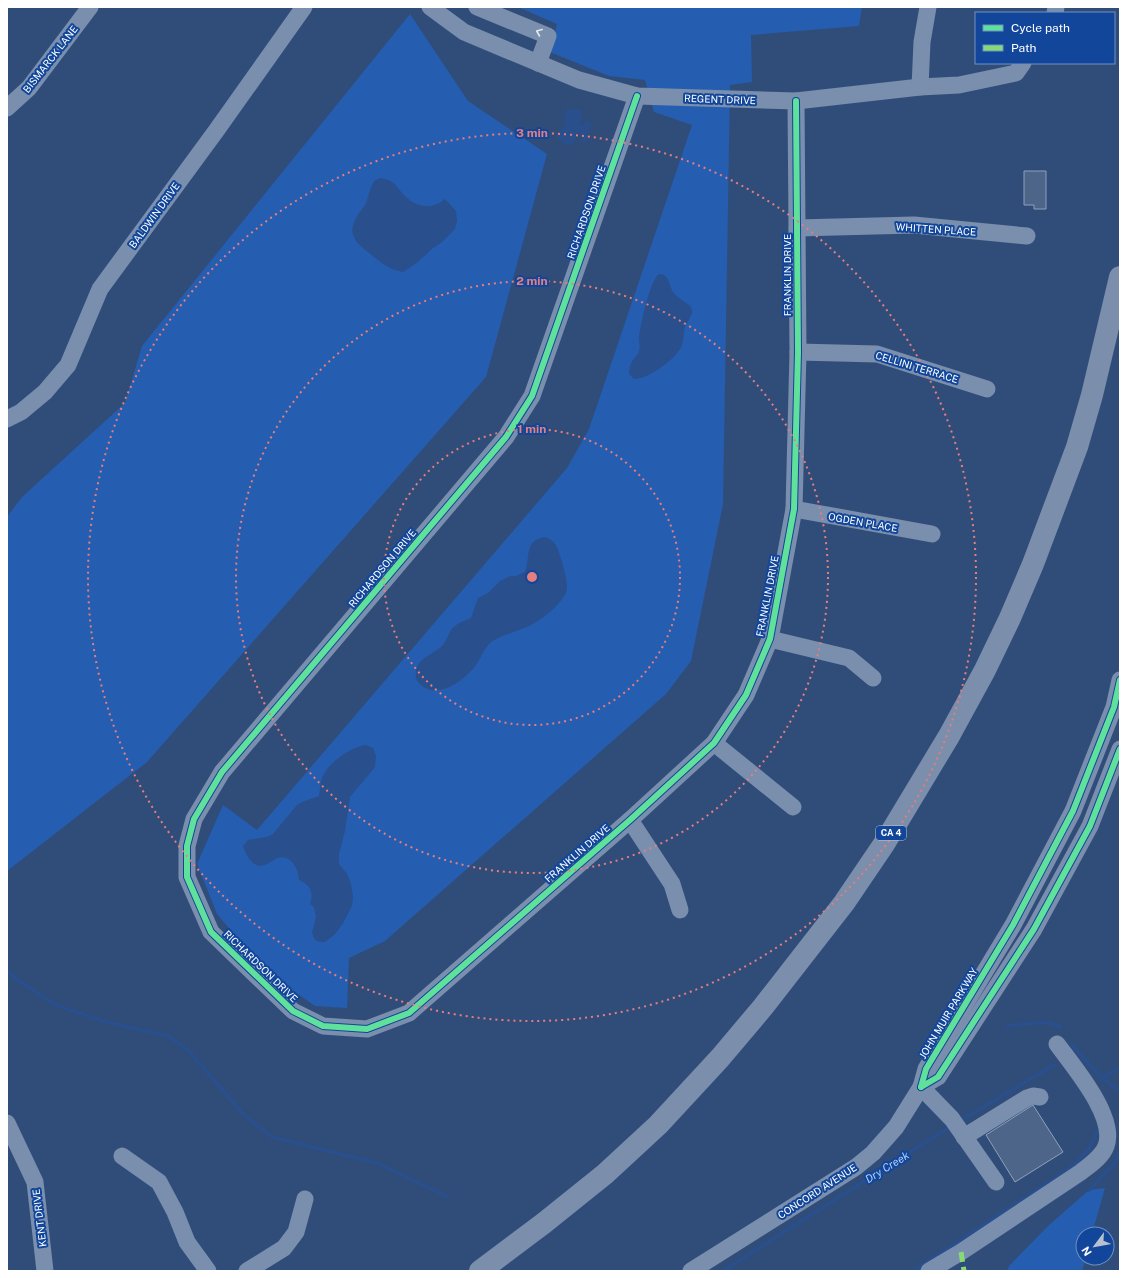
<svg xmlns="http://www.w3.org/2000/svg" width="1127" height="1278" viewBox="0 0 1127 1278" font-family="'Public Sans',sans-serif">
  <rect width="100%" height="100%" fill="#304d7a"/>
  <!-- green -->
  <g fill="#255db0">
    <path d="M518,7H862L859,26L751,35L752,82L730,85L723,504L691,661L666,694L385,941L349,958L347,1008L315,1006L265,971L217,914L197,864L223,805L257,830L567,468L589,429L692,125L654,112L645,80L609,76L550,52L557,24Z"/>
    <path d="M410,14L468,101L547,154L486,377L147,762L7,871V517L22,497L125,403L142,346Z"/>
    <path d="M1105,1188L1092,1234H1083V1258H1086L1082,1271H1007L1009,1266L1047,1227L1089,1190Z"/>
  </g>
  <!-- water -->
  <g fill="#294f8c">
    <path d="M567,109H576L582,111V116L580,125L583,126L585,120L592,122L586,143L580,141L582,134L578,133L574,143L571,145L564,144L557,138V134C559,131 562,129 564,126C567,119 561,114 567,109Z"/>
    <path d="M381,178C384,179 387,179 390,181C397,184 400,192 405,196C417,208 432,210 445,199L456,211L457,221L455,229L441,243L433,248L418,262L403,272C391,270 384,265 374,257C361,246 345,238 356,218C359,212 364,208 366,203C369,195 370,187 375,180Z"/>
    <path d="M659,274C669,274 669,285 673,292C677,299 691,303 692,310C693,315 687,322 685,327C683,333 684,339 682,345C678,358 647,380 634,379L629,374C629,367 631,362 636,356C637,355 639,353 639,351C641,347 638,340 639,336C641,324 650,280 659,274Z"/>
    <path d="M544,537C557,540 558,550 562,562C564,569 567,580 567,588C566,602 539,622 527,627C515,632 501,635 491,642C484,648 481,658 476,665C465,680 437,701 420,684C415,680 415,673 417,667C421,657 435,653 442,646C448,640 448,631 455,626C460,622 466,620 471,618L478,598L488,593L500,581L510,576H516L525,572C531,557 523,542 544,537Z"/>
    <path d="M366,745L373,748L376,756L375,767L350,797L345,831L339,854V864L347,874L351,884L353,896L352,906L342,925L334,935L325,942H320L315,940L312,933L316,917L314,907L310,904C314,893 311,885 299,880C299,870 291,854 278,858C273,860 269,864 264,865C253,869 246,855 243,846L248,840L267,837L273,834L297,805L302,802L319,796C320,790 320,784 322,778C328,763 350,747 366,745Z"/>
  </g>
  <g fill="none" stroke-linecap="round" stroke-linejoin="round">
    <!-- stream -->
    <g stroke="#294f8c" stroke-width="3.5">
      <path d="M7,971L20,982L56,1005L106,1022L168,1036L188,1050L243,1114L272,1137L377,1163L448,1197"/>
      <path d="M1007,1026L1047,1022L1061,1027"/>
      <path d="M1071,1044L1102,1078L1118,1089L1120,1093"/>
      <path d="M1102,1078L1120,1068"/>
      <path d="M960,1121L1054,1065"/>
      <path d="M1089,1190L1113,1165L1120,1152"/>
      <path d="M723,1271L951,1126"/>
      <path d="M913,1271L1072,1167L1089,1149L1097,1132"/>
    </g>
  </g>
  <!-- building -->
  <g fill="#4d6589" stroke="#8fa0ba">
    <path d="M1024,171H1046V209H1034V205H1024Z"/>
    <path d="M1033,1105L1063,1152L1015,1182L986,1135Z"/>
  </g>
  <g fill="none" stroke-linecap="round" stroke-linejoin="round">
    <!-- minor -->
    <g stroke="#7a8ead" stroke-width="17">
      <path d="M430,7L464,32L579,80L637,96L796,101L920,87L959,85L1016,73L1023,63"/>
      <path d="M477,7L548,36L538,63"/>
      <path d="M1055,13L1056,7"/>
      <path d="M920,87L922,42L928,7"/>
      <path d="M637,96L532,396L506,437L222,772L194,819L187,846V877L211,932L293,1011L323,1026L367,1029L409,1013L630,820L714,743L746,695L770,639L794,509L798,352L796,101"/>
      <path d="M7,108L29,88L90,7"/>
      <path d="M797,228L914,225L1027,236"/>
      <path d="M798,352L877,354L987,389"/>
      <path d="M7,419L21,412L45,392L68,365L100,289L216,131L304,7"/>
      <path d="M794,509L932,534"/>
      <path d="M770,639L849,658L873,678"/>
      <path d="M714,743L793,807"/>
      <path d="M630,820L672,884L680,910"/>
      <path d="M921,1087L938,1077L1034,929L1090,826L1120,749"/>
      <path d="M921,1087L952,1119L996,1182"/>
      <path d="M7,1123L35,1182L45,1271"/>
      <path d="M964,1137L1027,1098L1033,1096L1040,1097"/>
      <path d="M122,1156L159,1182L175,1212L187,1242L208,1271"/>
      <path d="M247,1271L284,1248L296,1232L305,1199"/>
      <path d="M691,1271L856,1167L873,1153L896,1127L921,1087L926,1069L1013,925L1073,811L1114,707L1120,680"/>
      <path d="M929,1271L961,1252L1081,1172C1090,1165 1102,1157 1106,1146C1117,1117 1073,1066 1057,1044"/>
    </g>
    <!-- highway -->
    <path stroke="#7b8eab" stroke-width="22" d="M480,1271L544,1223L605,1174L658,1125L720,1058L763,1007L844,903L884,844L949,736L985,670L1010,618L1033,564L1077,447L1092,395L1120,277"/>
    <!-- quiet -->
    <path stroke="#86db77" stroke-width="5" stroke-dasharray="10 5" stroke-linecap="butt" d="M961,1252L964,1271"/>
    <!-- cycleway casing -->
    <g stroke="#11469a" stroke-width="8">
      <g id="cycleway">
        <path d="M637,96L532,396L506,437L222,772L194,819L187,846V877L211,932L293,1011L323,1026L367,1029L409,1013L630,820L714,743L746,695L770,639L794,509L798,352L796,101"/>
        <path d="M921,1087L926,1069L1013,925L1073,811L1114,707L1120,680"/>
        <path d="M921,1087L938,1077L1034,929L1090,826L1120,749"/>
      </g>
    </g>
    <!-- cycleway -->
    <use href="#cycleway" stroke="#60e19b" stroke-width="6"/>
  </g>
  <!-- one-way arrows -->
  <defs><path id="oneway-chevron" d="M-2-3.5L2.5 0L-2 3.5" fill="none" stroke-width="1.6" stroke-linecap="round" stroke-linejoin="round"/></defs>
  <use stroke="#e4e8ef" href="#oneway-chevron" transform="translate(539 32) rotate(-158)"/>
  <!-- distance rings -->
  <g fill="none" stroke="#e67e7e" stroke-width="2" stroke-dasharray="2 4">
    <circle cx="532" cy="577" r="148"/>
    <circle cx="532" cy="577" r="296"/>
    <circle cx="532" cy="577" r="444"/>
  </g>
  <g text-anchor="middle" stroke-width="4" stroke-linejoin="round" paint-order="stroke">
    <!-- shield labels -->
    <rect fill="#11469a" stroke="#b8c8e1" stroke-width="1" x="876" y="826" width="30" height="14" rx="3"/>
    <g font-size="9" font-weight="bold" fill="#fff">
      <text x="891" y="836">CA 4</text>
    </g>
    <!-- street labels -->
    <g font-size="10" fill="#fff" stroke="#11469a">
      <text transform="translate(50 59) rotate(-52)" y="4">BISMARCK LANE</text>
      <text transform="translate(720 99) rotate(2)" y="4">REGENT DRIVE</text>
      <text transform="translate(586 212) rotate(-71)" y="4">RICHARDSON DRIVE</text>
      <text transform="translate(154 215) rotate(-54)" y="4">BALDWIN DRIVE</text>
      <text transform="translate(936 229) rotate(4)" y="4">WHITTEN PLACE</text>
      <text transform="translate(787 275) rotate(-90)" y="4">FRANKLIN DRIVE</text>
      <text transform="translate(917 367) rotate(17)" y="4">CELLINI TERRACE</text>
      <text transform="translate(863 522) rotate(10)" y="4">OGDEN PLACE</text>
      <text transform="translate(382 568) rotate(-50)" y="4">RICHARDSON DRIVE</text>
      <text transform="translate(767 596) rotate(-79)" y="4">FRANKLIN DRIVE</text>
      <text transform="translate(577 853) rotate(-41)" y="4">FRANKLIN DRIVE</text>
      <text transform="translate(261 966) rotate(44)" y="4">RICHARDSON DRIVE</text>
      <text transform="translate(948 1013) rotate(-59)" y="4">JOHN MUIR PARKWAY</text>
      <text transform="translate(817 1191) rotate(-33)" y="4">CONCORD AVENUE</text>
      <text transform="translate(39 1218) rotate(-97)" y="4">KENT DRIVE</text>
    </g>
    <!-- water labels -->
    <g font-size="11" font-style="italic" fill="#b0cefb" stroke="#11469a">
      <text transform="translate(887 1167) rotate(-32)" y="4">Dry Creek</text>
    </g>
  </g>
  <circle cx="532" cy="577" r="6" fill="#e67e7e" stroke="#11469a" stroke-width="2"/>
  <g font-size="12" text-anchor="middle" font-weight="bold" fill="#e67e7e" stroke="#11469a" stroke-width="4" stroke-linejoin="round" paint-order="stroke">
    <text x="532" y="137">3 min</text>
    <text x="532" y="285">2 min</text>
    <text x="532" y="433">1 min</text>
  </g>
  <!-- border -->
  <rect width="1127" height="1278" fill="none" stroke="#ffffff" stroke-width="16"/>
  <!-- legend -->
  <rect x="975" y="12" width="140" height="52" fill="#11469a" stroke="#7090c2"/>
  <rect x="983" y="25" width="20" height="6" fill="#60e19b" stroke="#7090c2"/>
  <text x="1011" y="32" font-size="12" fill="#ffffff">Cycle path</text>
  <rect x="983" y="45" width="20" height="6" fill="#86db77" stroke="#7090c2"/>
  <text x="1011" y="52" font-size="12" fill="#ffffff">Path</text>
  <!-- north arrow -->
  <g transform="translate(1095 1246) rotate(238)"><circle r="19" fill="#11469a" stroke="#7090c2"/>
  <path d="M0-3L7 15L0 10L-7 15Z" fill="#b7c1d0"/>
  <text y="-6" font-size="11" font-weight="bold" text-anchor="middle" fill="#ffffff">N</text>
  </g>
</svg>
